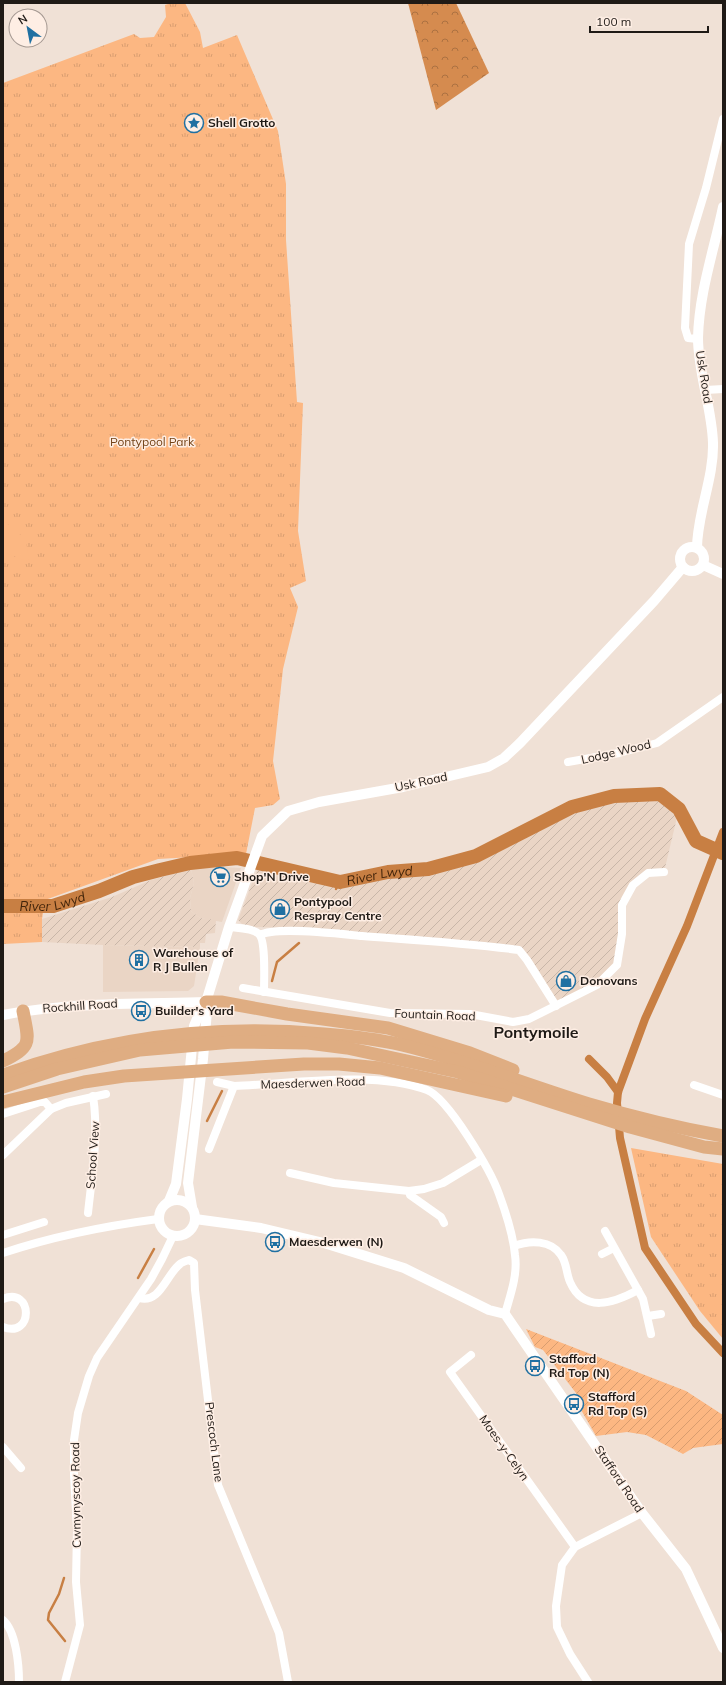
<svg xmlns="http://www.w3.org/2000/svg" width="726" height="1685" viewBox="0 0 726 1685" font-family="Mulish,sans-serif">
  <defs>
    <pattern id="industrial-furrows" width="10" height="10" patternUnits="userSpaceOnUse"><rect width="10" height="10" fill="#ead5c5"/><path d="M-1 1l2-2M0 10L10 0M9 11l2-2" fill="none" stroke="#c8b6a8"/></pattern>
    <pattern id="forest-crowns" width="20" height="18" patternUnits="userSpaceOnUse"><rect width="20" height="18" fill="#d58b4f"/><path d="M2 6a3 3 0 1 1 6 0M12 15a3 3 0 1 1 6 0" fill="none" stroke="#ac7141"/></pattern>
    <pattern id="park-tufts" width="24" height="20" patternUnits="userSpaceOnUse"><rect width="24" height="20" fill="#fcb782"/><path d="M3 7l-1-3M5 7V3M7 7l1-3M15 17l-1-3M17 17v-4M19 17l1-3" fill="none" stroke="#d89d70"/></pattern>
    <pattern id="garden-furrows" width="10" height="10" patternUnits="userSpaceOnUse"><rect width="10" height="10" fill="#fcb782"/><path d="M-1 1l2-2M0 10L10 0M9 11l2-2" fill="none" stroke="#d89d70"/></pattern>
  </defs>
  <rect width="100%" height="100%" fill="#f0e1d6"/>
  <!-- built -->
  <g fill="#ead5c5">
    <path d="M206,866L241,868L222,922L200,918L191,911L190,898L194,883L191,869Z"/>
    <path d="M103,945L200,947L194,986L188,991L103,992Z"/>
  </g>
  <!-- industrial -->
  <g fill="url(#industrial-furrows)">
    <path d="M660,794L679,809L664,872L648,873L633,885L622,905L617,965L597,985L556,1006L519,950L313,928L251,927L243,925L238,920L257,870L340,882L388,872L428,869L476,856L572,807L614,796Z"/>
    <path d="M191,869L194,883L190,898L191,911L200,918L216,920L215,933L206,934L205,943H200V947L103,945L42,942V919L112,897L151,880Z"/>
  </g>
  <!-- forest -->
  <path fill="url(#forest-crowns)" d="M408,3H456L489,73L436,110Z"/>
  <!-- park -->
  <g fill="url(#park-tufts)">
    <path d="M171,3H185L200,32L203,48L237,35L278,131L286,184V240L297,402L303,403L298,531L306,581L290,588L298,607L283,669L273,761L280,799L273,805L255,808L246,854L158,859L45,900L42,919V942L3,944V83L134,34L140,38L154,37L166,17L165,5Z"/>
    <path d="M631,1148L723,1164V1339L700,1311L651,1237Z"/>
  </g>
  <!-- garden -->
  <path fill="url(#garden-furrows)" d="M526,1329L686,1391L723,1415V1444L693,1448L683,1454L646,1435L627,1432L596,1436L580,1408L579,1397L543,1350L535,1347Z"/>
  <!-- pitch -->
  <path fill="#fcb782" d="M3,521L11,526L26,540L29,562L3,552Z"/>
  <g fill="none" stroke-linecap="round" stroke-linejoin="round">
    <!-- stream -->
    <g stroke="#c87f43" stroke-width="2.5">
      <path d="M336,889L340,882"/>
      <path d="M272,981L277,962L299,943"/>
      <path d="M207,1121L222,1091"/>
      <path d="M138,1278L154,1249"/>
      <path d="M64,1578L59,1594L49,1613L48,1620L65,1641"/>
    </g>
    <!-- canal -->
    <g stroke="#c87f43" stroke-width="8">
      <path d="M723,832L687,926L645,1019L618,1092L617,1103L620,1138L645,1248L696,1324L723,1353"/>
      <path d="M589,1059L607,1077L618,1092"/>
    </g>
    <!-- river -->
    <path stroke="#c87f43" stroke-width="14" id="s1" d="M3,906H53L99,891L133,877L160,870L190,863L237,858L340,882L388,872L428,869L476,856L572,807L614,796L660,794L679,809L696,841L723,853"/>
    <!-- minor -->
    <g stroke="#fff" stroke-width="8">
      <path d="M698,339L688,338L685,328L689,244L706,188L723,119"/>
      <path d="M706,390L723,389"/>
      <path d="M568,762L619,753L657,743L723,697"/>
      <path d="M229,927C236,928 253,928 259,934C266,941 264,980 264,992"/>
      <path d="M260,935C276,926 341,934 362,936C415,940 467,943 519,950L527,960L556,1006"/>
      <path d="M243,988L390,1013L470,1014L513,1022L529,1019L597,985L617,965L622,934V905L633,885L648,873L664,872"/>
      <path d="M217,1082L234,1086"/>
      <path d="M694,1085L723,1095"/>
      <path d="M3,1114L40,1102H45L51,1109L66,1103L106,1094"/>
      <path d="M209,1149L234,1086C291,1084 374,1070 427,1090C448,1098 491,1171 499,1194C506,1213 513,1234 515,1255C518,1275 510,1296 505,1314"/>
      <path d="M3,1155L51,1109"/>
      <path d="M290,1173L334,1183L409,1191L424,1189L443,1183L481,1160"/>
      <path d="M409,1191L410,1195L441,1217L444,1223"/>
      <path d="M88,1213C92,1175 99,1134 93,1096"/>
      <path d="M605,1231L643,1299L651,1334"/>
      <path d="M3,1235L44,1222"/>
      <path d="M514,1246C530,1240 551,1240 561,1255C567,1263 566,1273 570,1282C584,1314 614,1303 638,1290"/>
      <path d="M3,1253C54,1236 105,1226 158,1219"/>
      <path d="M602,1254L614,1248"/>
      <path d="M139,1298C160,1304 166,1275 180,1264C182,1262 186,1261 189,1260L194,1263L195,1290L218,1485L279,1633L288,1682"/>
      <path d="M3,1299C33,1286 34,1339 3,1327"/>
      <path d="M648,1316L661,1314"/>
      <path d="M471,1355L450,1372L575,1547"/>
      <path d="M3,1447L21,1468"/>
      <path d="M3,1620C16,1631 19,1665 19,1682"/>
      <path d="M65,1682L80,1625L76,1582L77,1529L74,1475V1440L78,1413L89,1376L97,1358L151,1279L162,1259L173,1236"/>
      <path d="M588,1682L570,1654L557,1627L556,1606L562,1565L575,1547L642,1513"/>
    </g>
    <!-- tertiary -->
    <g stroke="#fff" stroke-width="10">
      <circle cx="692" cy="559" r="12"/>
      <path d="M697,548C697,514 714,478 713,443C712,408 698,373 698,338C699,293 714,250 723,207"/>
      <path d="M703,565L723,574"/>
      <path d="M3,1015C70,1002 138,1004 206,1002"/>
      <circle cx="177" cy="1218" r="18"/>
      <path d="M169,1201L176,1184L187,1099L194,1026L199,1014L206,1002L229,927L262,836L288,811L319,802L403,787L488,767L504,758L520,743L654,601L683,567"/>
      <path d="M192,1207L188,1183L203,1059L207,1011L206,1002"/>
      <path d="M195,1219L261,1228L324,1243L404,1268L489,1310L505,1314L642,1513L686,1569L723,1648"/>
    </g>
    <!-- primary -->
    <g stroke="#dfad82" stroke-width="13">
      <path d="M206,1002H221L287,1014L388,1028L470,1053L513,1070"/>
      <path d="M3,1061C33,1046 29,1042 23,1011"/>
      <path d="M3,1075C106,1038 215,1024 324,1034C350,1036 377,1039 402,1045C465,1060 527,1085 589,1104C633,1117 678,1128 723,1136"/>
      <path d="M3,1087L57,1069L140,1050L233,1042L308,1043L347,1048L458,1072L630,1127L704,1147L723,1149"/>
      <path d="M3,1102L84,1082L124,1076L304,1064H339L380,1068L506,1096"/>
    </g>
  </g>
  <!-- icons -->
  <defs>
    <g id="sight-ring" transform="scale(1)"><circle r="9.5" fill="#feeee4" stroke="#2070a2" stroke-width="1.5"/><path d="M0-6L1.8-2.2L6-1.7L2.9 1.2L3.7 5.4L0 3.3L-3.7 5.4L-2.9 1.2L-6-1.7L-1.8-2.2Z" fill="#2070a2"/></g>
    <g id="supermarket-ring" transform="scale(1)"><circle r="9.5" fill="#feeee4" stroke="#2070a2" stroke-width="1.5"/><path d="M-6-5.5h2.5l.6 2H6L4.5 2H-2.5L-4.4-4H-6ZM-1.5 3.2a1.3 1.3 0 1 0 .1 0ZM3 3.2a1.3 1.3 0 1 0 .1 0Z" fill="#2070a2"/></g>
    <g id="shop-ring" transform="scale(1)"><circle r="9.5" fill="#feeee4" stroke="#2070a2" stroke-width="1.5"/><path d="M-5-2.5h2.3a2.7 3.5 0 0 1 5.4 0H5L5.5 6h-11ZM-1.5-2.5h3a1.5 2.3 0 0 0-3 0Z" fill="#2070a2"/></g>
    <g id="building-ring" transform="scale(1)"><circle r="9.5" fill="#feeee4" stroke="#2070a2" stroke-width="1.5"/><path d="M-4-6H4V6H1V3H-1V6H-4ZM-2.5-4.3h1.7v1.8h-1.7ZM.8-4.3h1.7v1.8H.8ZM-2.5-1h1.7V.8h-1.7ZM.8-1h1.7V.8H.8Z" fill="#2070a2"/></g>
    <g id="bus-ring" transform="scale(1)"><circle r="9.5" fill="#feeee4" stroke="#2070a2" stroke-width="1.5"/><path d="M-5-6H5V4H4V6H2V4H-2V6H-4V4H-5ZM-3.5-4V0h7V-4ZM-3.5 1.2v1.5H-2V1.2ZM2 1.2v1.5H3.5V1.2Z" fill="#2070a2"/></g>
  </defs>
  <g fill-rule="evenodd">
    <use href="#sight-ring" x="194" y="123"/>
    <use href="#supermarket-ring" x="220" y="877"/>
    <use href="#shop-ring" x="280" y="909"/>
    <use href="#building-ring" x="139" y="960"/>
    <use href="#shop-ring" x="566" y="981"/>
    <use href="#bus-ring" x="141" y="1011"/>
    <use href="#bus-ring" x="275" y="1242"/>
    <use href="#bus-ring" x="535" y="1366"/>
    <use href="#bus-ring" x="574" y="1404"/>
  </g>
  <g text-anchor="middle" stroke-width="3" stroke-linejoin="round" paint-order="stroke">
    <!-- poi labels -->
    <g font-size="12" font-weight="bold" fill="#1f1a16" stroke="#feeee4" text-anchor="start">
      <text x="208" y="127">Shell Grotto</text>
      <text x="234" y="881">Shop'N Drive</text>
      <text x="294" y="906">Pontypool<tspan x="294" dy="14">Respray Centre</tspan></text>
      <text x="153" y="957">Warehouse of<tspan x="153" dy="14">R J Bullen</tspan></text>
      <text x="580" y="985">Donovans</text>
      <text x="155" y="1015">Builder's Yard</text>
      <text x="289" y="1246">Maesderwen (N)</text>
      <text x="549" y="1363">Stafford<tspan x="549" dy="14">Rd Top (N)</tspan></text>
      <text x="588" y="1401">Stafford<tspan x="588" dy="14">Rd Top (S)</tspan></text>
    </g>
    <!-- street labels -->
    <g font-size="12" fill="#1f1a16" stroke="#feeee4">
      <text transform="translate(704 377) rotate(81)" y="4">Usk Road</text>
      <text transform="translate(616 752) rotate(-13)" y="4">Lodge Wood</text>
      <text transform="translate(421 782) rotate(-12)" y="4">Usk Road</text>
      <text transform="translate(80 1006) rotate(-4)" y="4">Rockhill Road</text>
      <text transform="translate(435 1015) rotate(2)" y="4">Fountain Road</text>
      <text transform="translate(313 1083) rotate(-2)" y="4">Maesderwen Road</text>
      <text transform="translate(93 1155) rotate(-86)" y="4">School View</text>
      <text transform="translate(214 1442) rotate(83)" y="4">Prescoch Lane</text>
      <text transform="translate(504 1448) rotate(55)" y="4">Maes-y-Celyn</text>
      <text transform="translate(619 1479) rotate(56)" y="4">Stafford Road</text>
      <text transform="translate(76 1495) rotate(-91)" y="4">Cwmynyscoy Road</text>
    </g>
    <!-- park labels -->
    <g font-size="12" fill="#734216" stroke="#feeee4">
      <text x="152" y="446">Pontypool Park</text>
    </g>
    <!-- water labels -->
    <g font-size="13" font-style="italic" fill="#42240a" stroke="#feeee4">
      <text dy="5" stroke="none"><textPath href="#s1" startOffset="387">River Lwyd</textPath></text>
      <text dy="5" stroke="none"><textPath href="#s1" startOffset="50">River Lwyd</textPath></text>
    </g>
    <!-- district labels -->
    <g font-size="16" font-weight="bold" fill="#1f1a16" stroke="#feeee4">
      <text x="536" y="1038">Pontymoile</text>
    </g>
  </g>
  <!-- border -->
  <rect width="726" height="1685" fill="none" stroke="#1f1a16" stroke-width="8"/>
  <!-- north arrow -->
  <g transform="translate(28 28) rotate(328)"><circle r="19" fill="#feeee4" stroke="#a59992"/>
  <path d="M0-3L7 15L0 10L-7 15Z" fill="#2070a2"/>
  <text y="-6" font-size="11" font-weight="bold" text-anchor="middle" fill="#1f1a16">N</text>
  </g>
  <!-- scale -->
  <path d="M590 26v6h118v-6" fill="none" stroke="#1f1a16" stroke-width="2"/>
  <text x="596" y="26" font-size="12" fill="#1f1a16" stroke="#feeee4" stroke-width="3" paint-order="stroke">100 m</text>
</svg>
